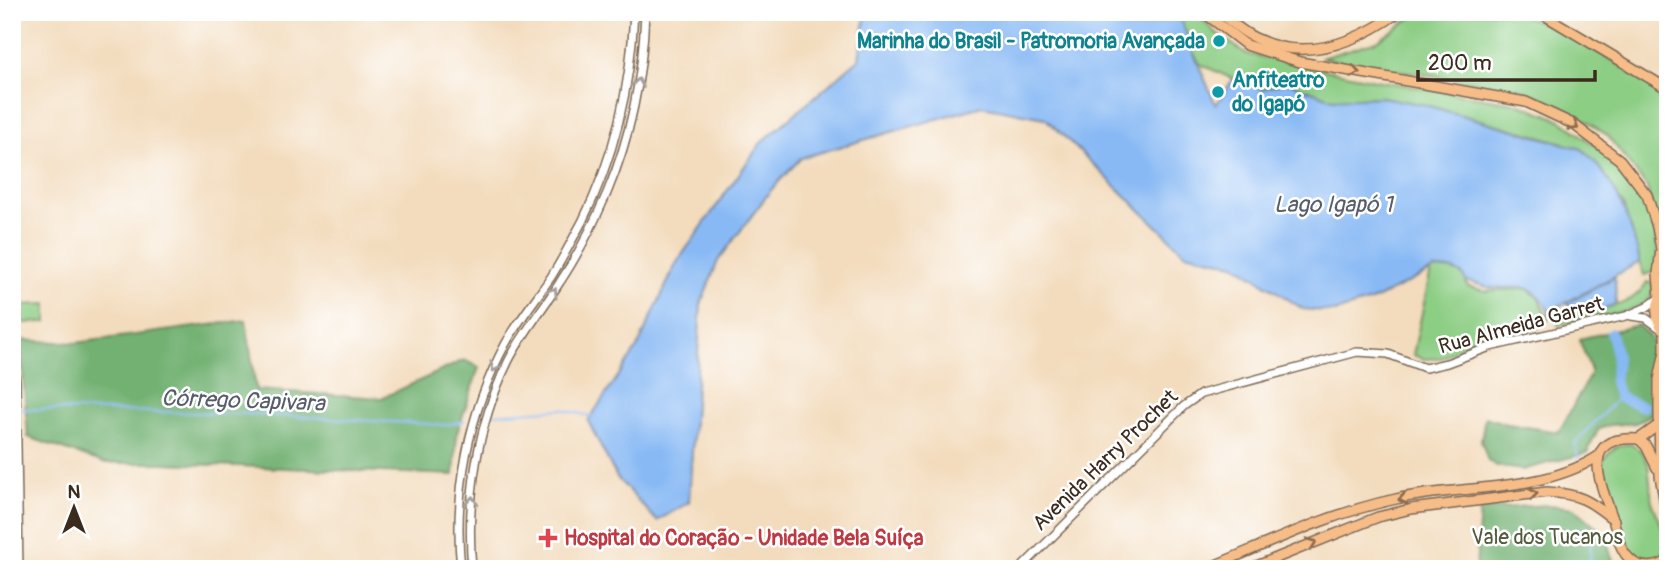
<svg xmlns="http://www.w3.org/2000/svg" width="1680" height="581" viewBox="0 0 1680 581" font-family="Pangolin,sans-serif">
  <rect width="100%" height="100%" fill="#fff"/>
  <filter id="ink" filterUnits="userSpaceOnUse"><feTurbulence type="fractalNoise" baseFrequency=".0143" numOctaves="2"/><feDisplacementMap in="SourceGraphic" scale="14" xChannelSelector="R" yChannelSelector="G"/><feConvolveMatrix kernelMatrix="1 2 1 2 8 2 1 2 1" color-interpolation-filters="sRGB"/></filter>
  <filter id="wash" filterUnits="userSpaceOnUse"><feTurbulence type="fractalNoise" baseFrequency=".00686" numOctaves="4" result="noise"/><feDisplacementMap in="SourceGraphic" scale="28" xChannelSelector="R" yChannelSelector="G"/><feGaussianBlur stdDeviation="1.57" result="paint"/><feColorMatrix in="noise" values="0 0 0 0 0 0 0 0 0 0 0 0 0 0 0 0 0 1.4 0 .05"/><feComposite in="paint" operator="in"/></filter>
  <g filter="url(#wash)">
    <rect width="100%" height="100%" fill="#f3dcbd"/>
    <!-- green -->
    <g fill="#8dce85" stroke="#647c52" stroke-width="2">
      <path d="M1179,12H1195L1217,34L1247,54L1375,80L1520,104L1561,120L1602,151L1632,179L1644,197L1655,233L1658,256L1655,272L1644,275L1623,204L1564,143L1425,105L1382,97L1333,99L1287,82L1263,89L1233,79L1200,64L1187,42Z"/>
      <path d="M1420,12H1512L1549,25L1622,66L1668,96V252L1663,246L1647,187L1607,135L1569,110L1524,90L1321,58L1377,41Z"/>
      <path d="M1443,269C1456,270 1466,273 1467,286L1485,291L1528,289L1539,299L1546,315L1549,313V319L1539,328L1469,342L1442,358L1423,359L1413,355L1431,270Z"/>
      <path d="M1647,282L1653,284C1653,289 1653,295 1649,299C1632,316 1581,320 1558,325L1559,320C1588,305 1629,315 1647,282Z"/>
      <path d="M47,304V322L17,323L16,305Z"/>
      <path d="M1630,444L1642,451L1648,464L1652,502L1668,541L1662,555L1648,563L1632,559C1623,541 1621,524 1615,505C1611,490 1604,477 1602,462C1610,450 1615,445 1630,444Z"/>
    </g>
    <!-- forest -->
    <g fill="#72b172" stroke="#566e48" stroke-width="2">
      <path d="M246,320L256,390L382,398L464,360L479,367L457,433L454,475L163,463H104L28,437L20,340L75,343Z"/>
      <path d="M1638,325L1649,336L1653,344L1649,353L1653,373L1651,415L1636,423L1610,425L1599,429L1593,439L1587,453L1522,470L1497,466L1488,461L1481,440L1485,417L1507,424L1559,432L1590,375V368L1579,339Z"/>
      <path d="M1549,505L1574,508L1605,534L1611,556L1617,569H1476L1480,509Z"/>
    </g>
    <!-- water -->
    <g fill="#88b9f4" stroke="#627289" stroke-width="2">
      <path d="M859,12H1179C1188,44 1203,74 1216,105L1233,79L1263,89L1287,82L1333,99L1382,97L1425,105L1582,149C1615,178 1631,220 1640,262L1549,312C1532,279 1524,289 1493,288C1484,287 1475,283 1466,281L1462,274L1451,269H1435L1374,300L1335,312L1303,309L1235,264L1185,253L1045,118L982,106L801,158L771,190L718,261L701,304L689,502L657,521L617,478L588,421L637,348L677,262L761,143L859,59L865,20Z"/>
      <path d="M1615,277L1616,304L1598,311H1591L1583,305L1570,307L1567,304Z"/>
    </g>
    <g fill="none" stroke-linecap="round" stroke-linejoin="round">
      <!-- stream -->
      <g stroke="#88b9f4" stroke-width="2">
        <path d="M20,409L252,414L446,425L464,421"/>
        <path d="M494,414L562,409L593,417"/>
        <path d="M1579,461L1575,443L1619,397"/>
        <path d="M1590,569L1591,534"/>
      </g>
      <!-- river -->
      <path stroke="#88b9f4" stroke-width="10" d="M1611,333L1617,358L1614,381L1619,397L1644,407"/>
    </g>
  </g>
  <g filter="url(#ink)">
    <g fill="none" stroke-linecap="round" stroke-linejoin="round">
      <!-- minor casing -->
      <g stroke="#7b6856" stroke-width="10">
        <g id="minor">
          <path d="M1631,316L1646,318L1661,329"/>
          <path d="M12,353L16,382L19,569"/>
          <path d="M461,569C453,492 469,411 506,343C519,320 536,299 551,277C562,260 572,240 582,222C615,156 631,85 634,12"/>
          <path d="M472,569C466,498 477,426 508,362C522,334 543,309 560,282C578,255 594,223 607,193C631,136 643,73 645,12"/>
          <path d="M1020,569L1184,406L1201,394L1357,352L1388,354L1425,368L1447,363L1490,347L1626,316L1647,307L1659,298"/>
        </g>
      </g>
      <!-- major casing -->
      <g stroke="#7b6856" stroke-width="12">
        <g id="major">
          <path d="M1203,12L1246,45L1300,62L1526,102L1573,124L1620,160L1647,195L1657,227L1661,249L1658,274L1660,297"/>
          <path d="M1219,12C1230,21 1242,32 1255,38C1306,63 1356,43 1399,12"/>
          <path d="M1539,12L1668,89"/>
          <path d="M1668,288C1653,302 1653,321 1668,335"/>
          <path d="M1665,332V351L1659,380V411L1660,476L1668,521"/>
          <path d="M1660,424L1639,439C1579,434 1599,481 1612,516C1617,531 1618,550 1632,561C1641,569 1657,568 1668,561"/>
          <path d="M1639,439L1646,446L1657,468"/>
          <path d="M1206,569C1267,544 1330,513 1396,499C1460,485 1540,493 1597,457"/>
          <path d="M1249,569L1378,517L1411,509L1547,492C1580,494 1589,500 1614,520"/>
        </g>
      </g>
      <!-- minor -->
      <use href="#minor" stroke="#fff" stroke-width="7"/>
      <!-- major -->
      <use href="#major" stroke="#f7bd88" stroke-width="9"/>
    </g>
    <!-- one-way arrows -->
    <defs><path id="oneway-chevron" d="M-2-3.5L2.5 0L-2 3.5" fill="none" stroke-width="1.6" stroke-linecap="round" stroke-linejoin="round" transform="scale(1.75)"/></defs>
    <g stroke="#906c4e">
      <use href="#oneway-chevron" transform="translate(1355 72) rotate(10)"/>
      <use href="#oneway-chevron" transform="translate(1574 126) rotate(32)"/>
      <use href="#oneway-chevron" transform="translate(1533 494) rotate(-8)"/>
      <use href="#oneway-chevron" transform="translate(1403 499) rotate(170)"/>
      <use href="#oneway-chevron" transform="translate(1312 543) rotate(-22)"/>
    </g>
    <g stroke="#a79f9a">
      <use href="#oneway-chevron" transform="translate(638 83) rotate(-81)"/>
      <use href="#oneway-chevron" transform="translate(553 292) rotate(-56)"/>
      <use href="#oneway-chevron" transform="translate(495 367) rotate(114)"/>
      <use href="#oneway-chevron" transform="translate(472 501) rotate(-86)"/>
    </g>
  </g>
  <!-- markers -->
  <g fill="#0f9aa8" stroke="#fff" stroke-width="2.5">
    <circle cx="1219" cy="41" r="7"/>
    <circle cx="1218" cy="92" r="7"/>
  </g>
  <path fill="#e0444e" stroke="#fff" stroke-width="2.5" d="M544.5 527.5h7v7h7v7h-7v7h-7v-7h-7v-7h7z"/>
  <g text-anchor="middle" stroke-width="5" stroke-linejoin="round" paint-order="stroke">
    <!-- culture labels -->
    <g font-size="21" font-weight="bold" fill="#0d838f" stroke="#fff" text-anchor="end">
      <text x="1205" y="48">Marinha do Brasil - Patromoria Avançada</text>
      <text x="1232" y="87" text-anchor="start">Anfiteatro<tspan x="1232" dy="24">do Igapó</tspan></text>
    </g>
    <!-- street labels -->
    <g font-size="21" fill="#3b2a1e" stroke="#fff">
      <text transform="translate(1521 325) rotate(-15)" y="7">Rua Almeida Garret</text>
      <text transform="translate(1105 460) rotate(-44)" y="7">Avenida Harry Prochet</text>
    </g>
    <!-- park labels -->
    <g font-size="21" fill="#545b3d" stroke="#fff">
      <text x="1547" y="544">Vale dos Tucanos</text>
    </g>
    <!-- health labels -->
    <g font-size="21" font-weight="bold" fill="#be3a42" stroke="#fff" text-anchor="start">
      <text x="564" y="545">Hospital do Coração - Unidade Bela Suíça</text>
    </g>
    <!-- water labels -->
    <g font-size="23" font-style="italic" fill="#565c69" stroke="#fff">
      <text x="1333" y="212">Lago Igapó 1</text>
      <text transform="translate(243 400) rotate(2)" y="8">Córrego Capivara</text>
    </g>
  </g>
  <!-- margin -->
  <rect width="1680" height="581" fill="none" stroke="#fff" stroke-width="42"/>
  <!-- north arrow -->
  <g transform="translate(74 508)" stroke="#ffffff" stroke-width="5" paint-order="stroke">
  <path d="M0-5L12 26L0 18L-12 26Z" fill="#3b2a1e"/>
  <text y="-10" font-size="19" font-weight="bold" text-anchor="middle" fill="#3b2a1e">N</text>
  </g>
  <!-- scale -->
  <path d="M1418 70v10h177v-10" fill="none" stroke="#3b2a1e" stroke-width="3.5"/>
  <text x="1428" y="70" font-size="21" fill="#3b2a1e" stroke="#ffffff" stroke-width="5" paint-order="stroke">200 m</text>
</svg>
